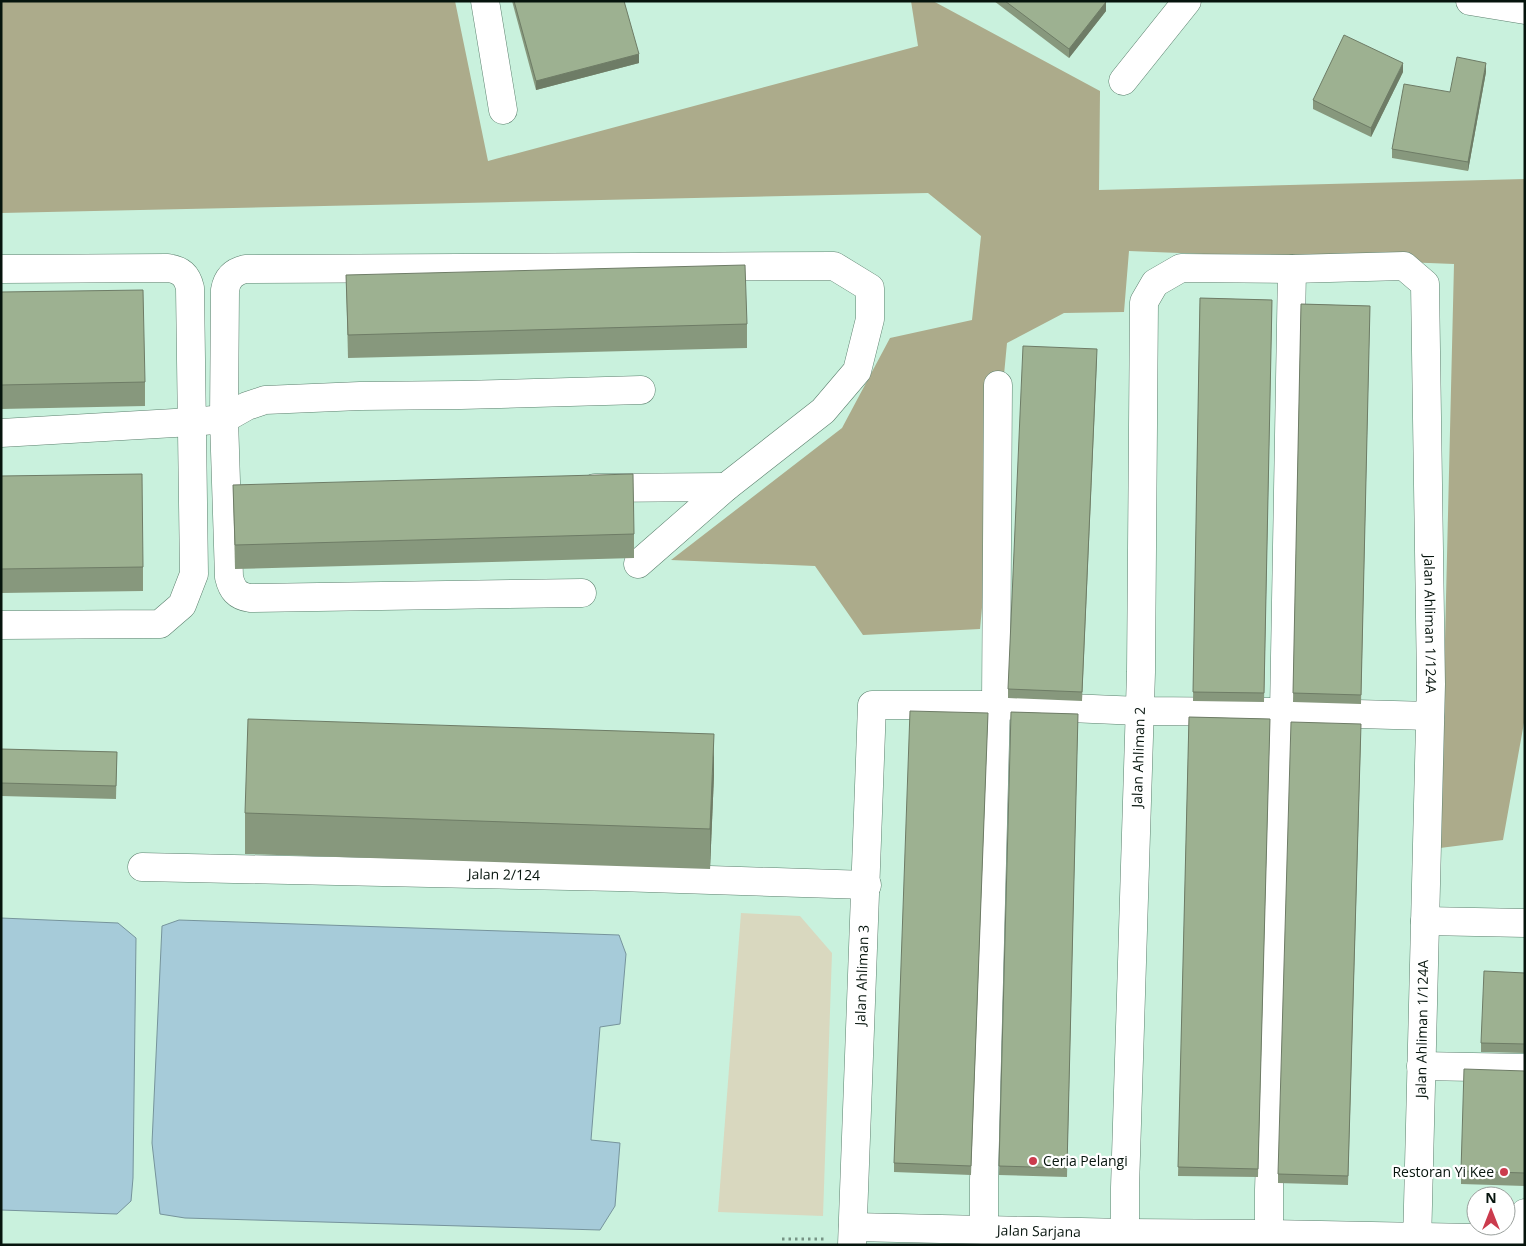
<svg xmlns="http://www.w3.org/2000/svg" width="1526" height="1246" viewBox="0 0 1526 1246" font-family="'Open Sans',sans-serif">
  <rect width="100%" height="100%" fill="#c9f1dd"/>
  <!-- green -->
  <path fill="#d9d8bf" d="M741,913L800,916L832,953L823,1216L718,1212Z"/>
  <!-- forest -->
  <path fill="#acab8b" d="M1,1H455L488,161L918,46L911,1H933L1100,91L1099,190L1525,179V717L1503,840L1440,848L1454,264L1129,251L1124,312L1064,313L1007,343L980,629L863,635L815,566L671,560L842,428L890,338L972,320L981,236L928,193L1,213Z"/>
  <!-- water -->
  <g fill="#a6cbd9" stroke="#76949c">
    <path d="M1,918L118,923L136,938L133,1178L131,1201L117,1214L1,1210Z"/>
    <path d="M179,920L619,935L626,954L620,1024L600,1027L591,1140L620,1143L615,1206L600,1230L185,1218L160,1214L152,1143L162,926Z"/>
  </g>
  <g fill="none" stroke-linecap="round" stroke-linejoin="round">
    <!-- minor casing -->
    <g stroke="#5c806e" stroke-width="29">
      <g id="minor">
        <path d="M485,1L503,110"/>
        <path d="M1470,1L1525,10"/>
        <path d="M1123,81L1187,1"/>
        <path d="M1,269L168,268C181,270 187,275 190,288L194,574L182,605L160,624L1,625"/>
        <path d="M1,433L192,422L224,419L225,290C227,278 233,272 245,269L834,266L870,288V319L857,371L823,411L726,487L638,564"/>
        <path d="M595,488L726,487"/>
        <path d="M582,593L250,598C237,596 232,590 229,577L224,419L247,406L265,400L360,396L461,395L641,390"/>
        <path id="s1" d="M142,867L618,877L867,885"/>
        <path d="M1425,921L1525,923"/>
        <path d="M1421,1066L1525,1068"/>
        <path id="s2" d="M853,1227L1125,1233L1269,1234L1525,1239"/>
        <path d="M984,1230V1180L996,705L998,385"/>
        <path id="s3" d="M1125,1233V1188L1141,672L1144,302L1155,283L1181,268L1292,269L1404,266L1425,284L1431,684L1417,1245"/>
        <path d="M1269,1234V1190L1284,712L1292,269"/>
        <path d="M1513,1239L1525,1213"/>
        <path id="s4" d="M852,1245L872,705H996L1140,711L1284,712L1430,716"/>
      </g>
    </g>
    <!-- path -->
    <path stroke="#779485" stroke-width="3" stroke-dasharray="2.5 4" stroke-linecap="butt" d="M782,1239H824"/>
    <!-- minor -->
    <use href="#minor" stroke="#fff" stroke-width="28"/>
  </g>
  <!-- wall -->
  <g fill="#87987d">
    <path d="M512,1H624L639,63L536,90Z"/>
    <path d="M994,1H1105L1106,11L1069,58Z"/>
    <path d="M1403,72L1371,137L1313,109V100Z"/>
    <path d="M1486,72L1468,171L1392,158V149L1450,92Z"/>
    <path d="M346,275L747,324V348L348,358Z"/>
    <path d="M1,292L145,382V406L1,409Z"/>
    <path d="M1200,298L1272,300L1264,702L1193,701Z"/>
    <path d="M1301,304L1370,306L1361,704L1293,702Z"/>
    <path d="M1097,358L1082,701L1008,698V689Z"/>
    <path d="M1,476L143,567V591L1,593Z"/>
    <path d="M233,485L634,534V558L235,569Z"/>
    <path d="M1011,712L1078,714L1067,1177L999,1175Z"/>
    <path d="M988,713L971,1175L894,1172V1163Z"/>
    <path d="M1189,717L1270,719L1258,1177L1178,1176Z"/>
    <path d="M1361,733L1348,1185L1278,1183V1174Z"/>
    <path d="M1,749L117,752L116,799L1,796Z"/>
    <path d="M714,775L710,869L245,854V813Z"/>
    <path d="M1525,973V1053L1481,1052V1043Z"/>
    <path d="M1525,1071V1186L1461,1184V1171Z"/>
  </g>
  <!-- shaded-wall -->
  <g fill="#6e7c66">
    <path d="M1106,2V11L1069,58V49Z"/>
    <path d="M639,54V63L536,90V81Z"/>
    <path d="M1403,63V72L1371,137V128Z"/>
    <path d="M1486,63V72L1468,171V162Z"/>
    <path d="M714,734V775L710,869V829Z"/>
  </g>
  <!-- building -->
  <g fill="#9db191" stroke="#6e7c66">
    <path d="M514,1H624L639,54L536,81Z"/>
    <path d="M1005,1H1105L1106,2L1069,49Z"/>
    <path d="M1344,35L1403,63L1371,128L1313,100Z"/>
    <path d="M1457,57L1486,63L1468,162L1392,149L1404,84L1450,92Z"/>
    <path d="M745,265L747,324L348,335L346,275Z"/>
    <path d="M143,290L145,382L1,385V292Z"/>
    <path d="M1200,298L1272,300L1264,693L1193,692Z"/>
    <path d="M1301,304L1370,306L1361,695L1293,693Z"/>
    <path d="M1023,346L1097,349L1082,692L1008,689Z"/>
    <path d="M142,474L143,567L1,569V476Z"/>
    <path d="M633,474L634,534L235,545L233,485Z"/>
    <path d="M910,711L988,713L971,1166L894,1163Z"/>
    <path d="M1011,712L1078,714L1067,1168L999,1166Z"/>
    <path d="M1189,717L1270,719L1258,1169L1178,1167Z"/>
    <path d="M248,719L714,734L710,829L245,813Z"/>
    <path d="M1291,722L1361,724L1348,1176L1278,1174Z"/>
    <path d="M1,749L117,752L116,786L1,783Z"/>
    <path d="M1484,971L1525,973V1044L1481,1043Z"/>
    <path d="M1464,1069L1525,1071V1173L1461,1171Z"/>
  </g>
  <!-- markers -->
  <g fill="#cb3b4d" stroke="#fff" stroke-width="2">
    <circle cx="1033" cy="1161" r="5"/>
    <circle cx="1504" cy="1172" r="5"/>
  </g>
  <g text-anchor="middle" stroke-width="4.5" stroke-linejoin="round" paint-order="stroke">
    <!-- street labels -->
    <g font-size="14" fill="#06140d" stroke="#fff">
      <text dy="5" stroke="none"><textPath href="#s3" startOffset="1574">Jalan Ahliman 1/124A</textPath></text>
      <text dy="5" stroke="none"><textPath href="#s3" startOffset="476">Jalan Ahliman 2</textPath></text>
      <text dy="5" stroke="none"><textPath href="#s1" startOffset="362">Jalan 2/124</textPath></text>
      <text dy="5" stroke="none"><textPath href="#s4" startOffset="270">Jalan Ahliman 3</textPath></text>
      <text transform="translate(1422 1029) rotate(-89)" y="5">Jalan Ahliman 1/124A</text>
      <text dy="5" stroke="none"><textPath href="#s2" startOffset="186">Jalan Sarjana</textPath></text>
    </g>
    <!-- poi labels -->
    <g font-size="14" fill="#06140d" stroke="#fff" text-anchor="start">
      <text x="1043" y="1166">Ceria Pelangi</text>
      <text x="1494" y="1177" text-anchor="end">Restoran Yi Kee</text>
    </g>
  </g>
  <!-- border -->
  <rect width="1526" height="1246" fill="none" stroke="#06140d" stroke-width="5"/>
  <!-- north arrow -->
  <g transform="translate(1491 1211)"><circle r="24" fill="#ffffff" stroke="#9ba19e"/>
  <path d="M0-4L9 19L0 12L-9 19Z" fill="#cb3b4d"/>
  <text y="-8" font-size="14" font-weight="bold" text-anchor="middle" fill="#06140d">N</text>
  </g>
</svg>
